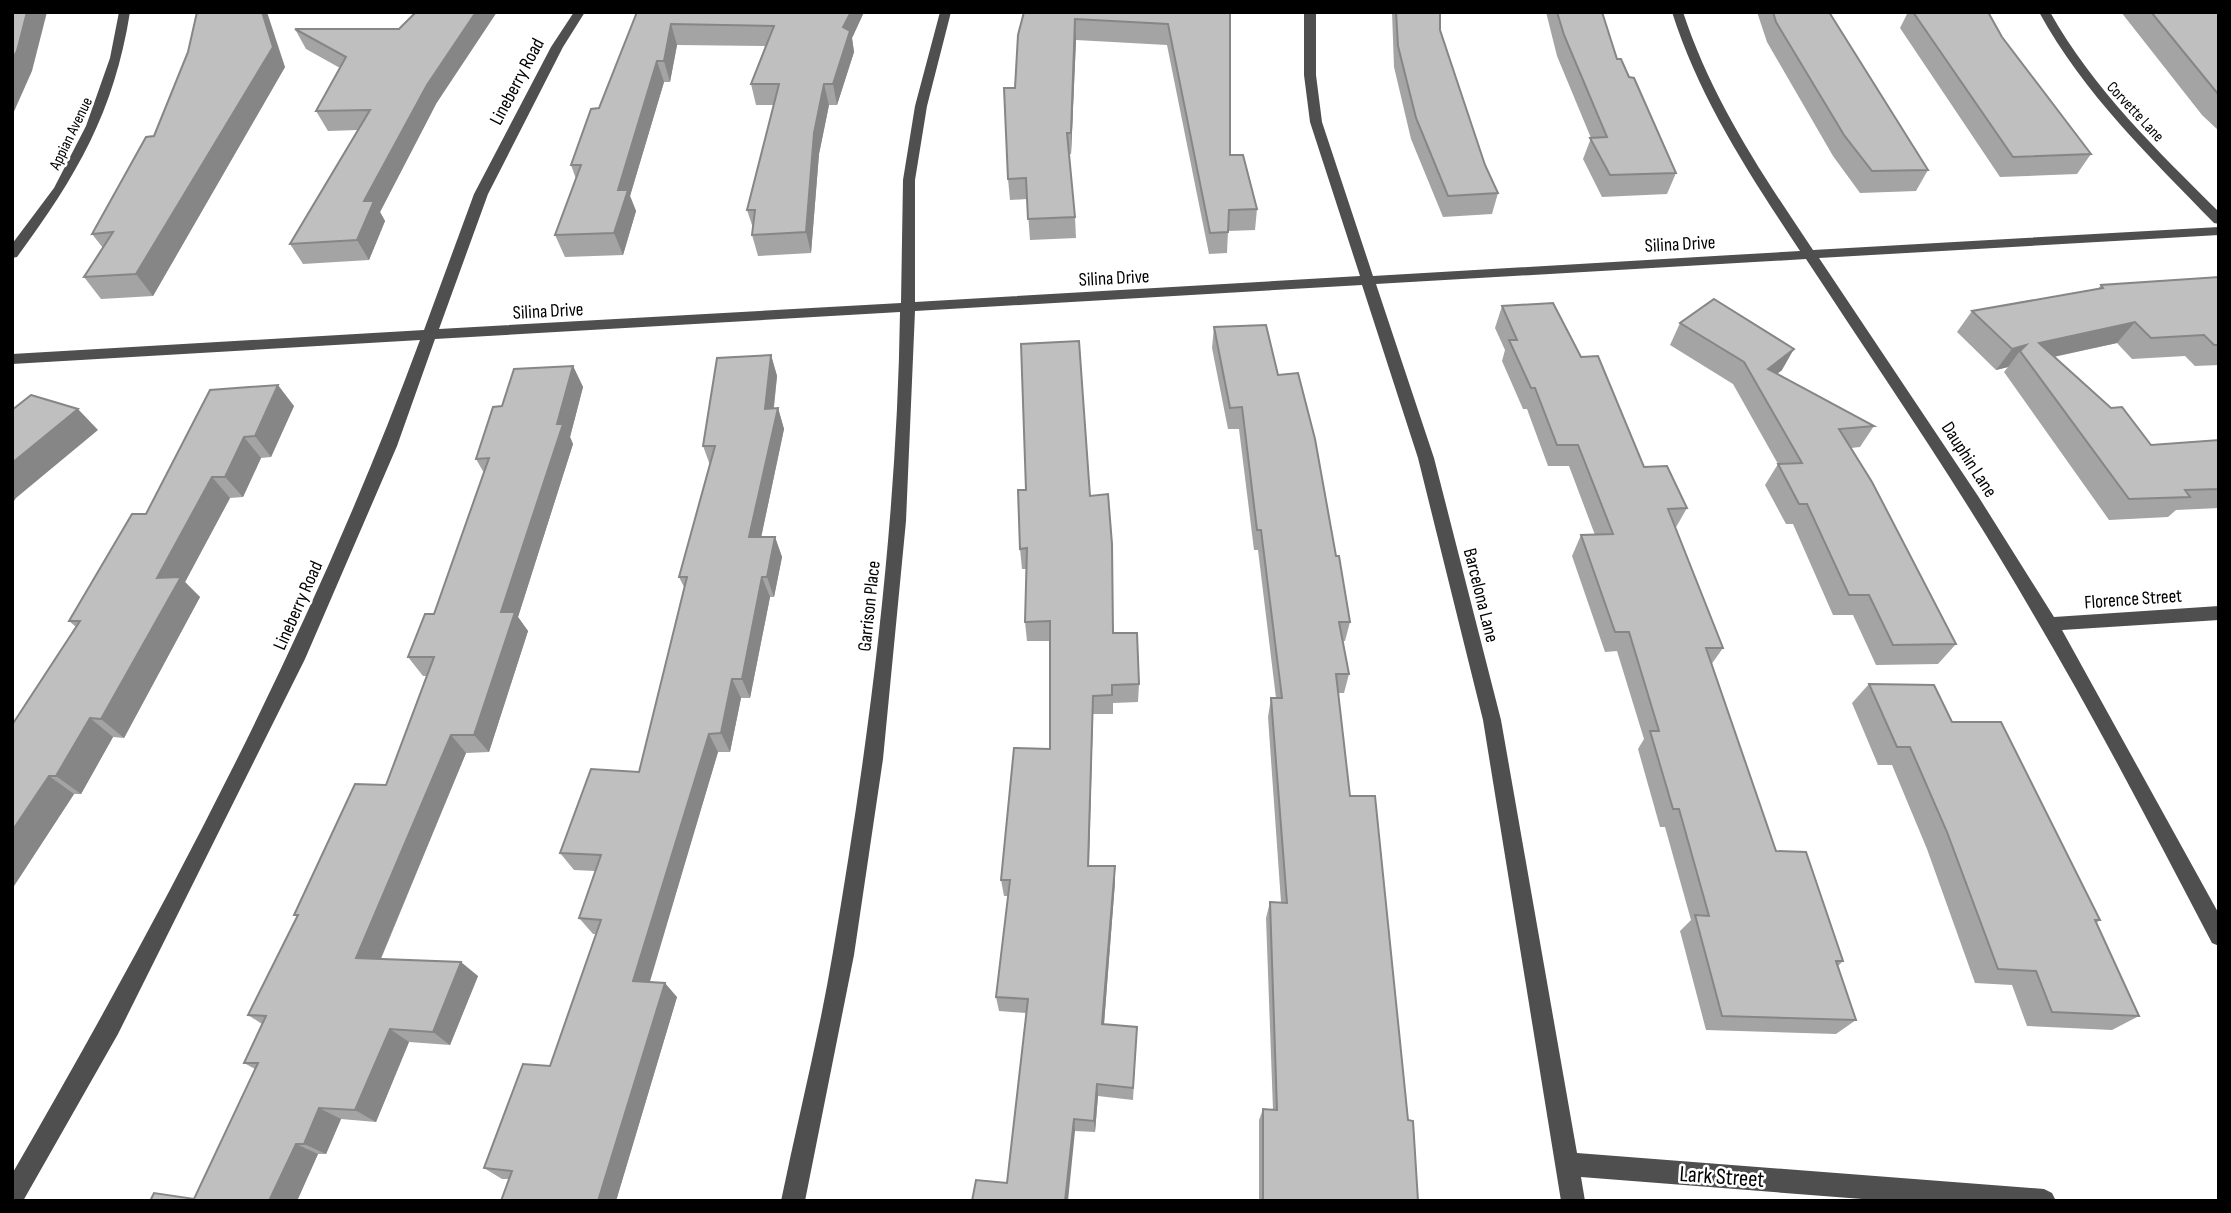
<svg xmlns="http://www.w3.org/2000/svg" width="2231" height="1213" viewBox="0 0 2231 1213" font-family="'Sofia Sans Condensed',sans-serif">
  <rect width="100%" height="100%" fill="#fff"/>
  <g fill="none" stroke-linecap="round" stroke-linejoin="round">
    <!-- minor -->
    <g fill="#4f4f4f" fill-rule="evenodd">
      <path d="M119,12H130C114,113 76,177 17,257L12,258V244L54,188L86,126L110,58Z"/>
      <path d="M574,12H585L563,47L488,194L439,329L901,303L903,180L915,106L940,12H951L927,106L915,180V302L1360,276L1310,122L1304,75V12H1316V75L1322,122L1373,276L1800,251C1750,175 1700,100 1672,12H1683C1712,100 1762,174 1813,250L2219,227V235L1819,258L1978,496L2054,617L2219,606V620L2062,630L2219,914V946L2212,943C2154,832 2096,720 2032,612C1962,491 1883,376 1806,259L1376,284L1434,458L1501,720L1577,1153L2044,1189L2052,1193L2056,1201H1888L1581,1177L1585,1201H1561L1483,720L1418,458L1362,285L915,311L906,521L883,759L854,955L805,1201H781C798,1118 819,1036 833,952C869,741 897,526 900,312L435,339L397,446L305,659L118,1034L23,1201H12V1174C167,906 313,630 420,340L12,364V354L424,330L474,194L551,47Z"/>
      <path d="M2039,12H2050C2094,90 2156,149 2219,212V224L2214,223C2150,157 2084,94 2039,12Z"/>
    </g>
  </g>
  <!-- wall -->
  <g fill="#a4a4a4">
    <path d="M637,12H864L852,38L854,52L837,105H829L819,154L811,253L758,256L752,235L753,228L747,210L774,105H756L751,84L765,46L677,45L670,82H664L630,196L636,211L623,255L565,257L555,235L576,179L571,165L599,108Z"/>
    <path d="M1024,12H1230V155L1257,209L1255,230L1228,231L1227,253L1209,254L1167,45L1076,40L1071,154H1069L1075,217L1076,238L1030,240L1027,199L1010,200L1008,179L1015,88Z"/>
    <path d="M1392,12H1440V30L1485,165L1498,193L1492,214L1443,217L1411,139L1394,67Z"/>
    <path d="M1546,12H1602L1617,59L1629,77L1676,173L1667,194L1602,197L1583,159L1591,138L1557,56Z"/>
    <path d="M1757,12H1829L1928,170L1916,191L1860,193L1833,156L1767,42Z"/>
    <path d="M1908,12H1988L2002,37L2091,154L2077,174L2000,177L1900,28Z"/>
    <path d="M2121,12H2219V131L2202,115Z"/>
    <path d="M295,29L436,104L380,212L385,221L369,260L303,264L290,244L358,130L328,131L316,111L340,68L306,49Z"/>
    <path d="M285,67L153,296L101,299L84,277L103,248L92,234L154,136Z"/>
    <path d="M2219,277V365L2195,366L2185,356L2132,359L2117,343L2054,357L2151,445L2219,440V508L2176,510L2168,517L2109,520L2004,372L2008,367L1996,370L1957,332L1972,311L2098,289L2101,285Z"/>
    <path d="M1502,306L1581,357L1644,467L1687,508L1675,529L1723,648L1711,665L1776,851L1843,961L1838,966L1856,1020L1836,1034L1706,1030L1680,931L1691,920L1665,827H1660L1638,749L1644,739L1617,651L1605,652L1572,556L1581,535H1595L1569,466H1548L1527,409H1523L1502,361L1505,350L1495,328Z"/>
    <path d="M1680,323L1782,370L1777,374L1874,426L1860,447L1851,448L1956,644L1938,664L1876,665L1853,615H1833L1793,524H1786L1765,485L1778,464L1733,384L1670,345Z"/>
    <path d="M1214,327L1278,375L1336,556L1350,622L1345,641H1343L1349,674L1344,693H1338L1350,796L1408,1120L1418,1201H1259V1120L1263,1109L1273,1110L1266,918L1270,902H1281L1268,717L1271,698H1276L1258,550H1254L1239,429H1228L1212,348Z"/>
    <path d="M771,355L777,376L774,408H778L784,429L761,537H775L782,557L774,597H770L750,698H741L730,752H718L649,982L677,997L616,1201H501L509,1179H502L484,1168L550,1066L596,934H593L579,918L595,871L574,870L560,853L639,772L684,587L679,577L710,465L703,446Z"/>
    <path d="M573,366L583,387L570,437L573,444L518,617L528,631L489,752L466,753L381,959L478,976L450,1045L409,1042L376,1122L341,1119L326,1154H318L297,1201H150L194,1199L255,1069L244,1063L262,1024L248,1015L297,917L294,915L386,785L426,676H423L408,657L434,614L484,473L476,459L502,406Z"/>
    <path d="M210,390L294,406L271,457L261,458L243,497L230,498L185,582L200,597L124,738L113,737L81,794H74L12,889V725L76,627L69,621L146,514Z"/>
    <path d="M1090,496L1113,633L1139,684L1138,702L1113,703V714H1093L1089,866L1115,882L1104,1024L1137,1027L1133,1100L1098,1096L1095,1132L1075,1131L1007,1183L1026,1013L999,1011L996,997L1008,896H1004L1001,880L1050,749V641H1027L1025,622L1026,569H1022L1020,549Z"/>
    <path d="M1869,684L1952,722L2100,920L2096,923L2139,1016L2112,1030L2027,1026L2012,985L1975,983L1927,849L1892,765H1878L1852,703Z"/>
  </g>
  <!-- shaded-wall -->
  <g fill="#868686">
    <path d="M27,12H47L32,71L12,116V60Z"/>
    <path d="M262,12H267L285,67L153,296L136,274Z"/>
    <path d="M476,12H497L436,104L380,212L385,221L369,260L357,240L364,201L427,85Z"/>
    <path d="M851,12H864L852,38L854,52L837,105L833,84L843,27Z"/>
    <path d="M1075,19L1076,40L1071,154V133Z"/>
    <path d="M671,24L677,45L670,82L664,61Z"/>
    <path d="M657,61L664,82L630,196L636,211L623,255L614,233L618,190Z"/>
    <path d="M824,84L829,105L819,154L811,253L806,232L814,133Z"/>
    <path d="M2135,322L2117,343L2029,362L2039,343Z"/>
    <path d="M2026,345L2020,351L2008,367L1996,370L2012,349Z"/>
    <path d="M1794,349L1782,370L1759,388L1768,369Z"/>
    <path d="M771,355L777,376L771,430L765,409Z"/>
    <path d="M573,366L583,387L570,437L573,444L518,617L528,631L489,752L474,735L501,612L557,424Z"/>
    <path d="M278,385L294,406L271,457L255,436Z"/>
    <path d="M778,408L784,429L757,557L749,537Z"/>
    <path d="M78,409L98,430L16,498L12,504V463Z"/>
    <path d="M244,437L261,458L243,497L225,477Z"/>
    <path d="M212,477L230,498L185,582L200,597L124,738L101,719L157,578Z"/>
    <path d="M775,537L782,557L774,597L767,577Z"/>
    <path d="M762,577L770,597L750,698L742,679Z"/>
    <path d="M732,679L741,698L730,752L721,733Z"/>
    <path d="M1093,696V714L1088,882V866Z"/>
    <path d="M90,718L113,737L81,794L56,776Z"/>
    <path d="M709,734L718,752L646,995L633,981Z"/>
    <path d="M451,735L466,753L375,972L356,958Z"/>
    <path d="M49,776L74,794L12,889V831Z"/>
    <path d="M1115,866V882L1103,1037L1102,1024Z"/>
    <path d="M461,962L478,976L450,1045L433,1032Z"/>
    <path d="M665,983L677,997L616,1201H598Z"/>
    <path d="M390,1029L409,1042L376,1122L355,1110Z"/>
    <path d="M1097,1084L1098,1096L1095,1132L1094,1121Z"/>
    <path d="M319,1108L341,1119L326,1154L304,1144Z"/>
    <path d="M1074,1119L1075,1131L1068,1201H1065Z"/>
    <path d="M296,1144L318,1154L297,1201H269Z"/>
  </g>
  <!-- building -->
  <g fill="#bfbfbf" stroke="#868686" stroke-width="2">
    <path d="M12,12H27L17,51L12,60Z"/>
    <path d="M197,12H262L273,47L136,274L84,277L113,232L92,234L146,137L154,136L188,52Z"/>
    <path d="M416,12H476L427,85L364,201H374L357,240L290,244L370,110L316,111L346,57L295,29H399Z"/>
    <path d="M637,12H851L843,27L850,31L833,84H824L814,133L806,232L752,235L755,210H747L779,84H751L774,26L671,24L664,61H657L618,190H628L614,233L555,235L581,165H571L591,109L599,108Z"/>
    <path d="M1024,12H1230V155H1243L1257,209L1229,210L1228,232L1210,233L1168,24L1075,19L1071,133H1067L1075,217L1028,219L1026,178L1008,179L1004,88H1015L1018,35Z"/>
    <path d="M1396,12H1440V30L1485,165L1498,193L1448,196L1416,118L1398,46Z"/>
    <path d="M1557,12H1602L1617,59H1621L1629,77L1634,78L1676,173L1610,175L1590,138L1607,137L1564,35Z"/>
    <path d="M1773,12H1829L1928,170L1872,171L1844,135L1776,22Z"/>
    <path d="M1913,12H1988L2002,37L2091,154L2013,157Z"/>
    <path d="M2151,12H2219V95L2218,94Z"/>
    <path d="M2219,277V345H2214L2204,335L2151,338L2135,322L2039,343L2111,408L2122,407L2151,445L2219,440V489L2185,490L2190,497L2129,499L2020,351L2026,345L2012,349L1972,311L2103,288L2101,285Z"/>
    <path d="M1714,299L1794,349L1768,369L1874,426L1839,429L1872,482L1956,644L1893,645L1869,595H1849L1807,504H1799L1778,464L1802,463L1744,362L1680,323Z"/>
    <path d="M1553,303L1581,357L1598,356L1644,467L1667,466L1687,508L1668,509L1723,648H1706L1776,851L1806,852L1843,961H1836L1856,1020L1722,1016L1695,915L1709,916L1679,809H1673L1650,731H1659L1629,632H1615L1581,535L1613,534L1578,445H1557L1535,388H1531L1509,340H1517L1502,306Z"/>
    <path d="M1266,325L1278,375L1298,373L1315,439L1336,556H1339L1350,622H1339L1349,674H1336L1350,796H1375L1408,1120L1413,1121L1418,1201H1263V1109L1277,1110L1270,902L1287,903L1271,698H1282L1261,530H1257L1242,407L1230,408L1214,327Z"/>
    <path d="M1079,341L1090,496L1108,494L1112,544L1113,633H1137L1139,684L1112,685V695L1093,696L1088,866H1115L1102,1024L1137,1027L1133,1088L1097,1084L1094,1121L1074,1119L1065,1201H972L976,1180L1007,1183L1028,999L996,997L1010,880H1001L1014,748L1050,749V621L1025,622L1027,548L1020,549L1018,490H1026L1021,344Z"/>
    <path d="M771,355L765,409L778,408L749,537H775L767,577H762L742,679H732L721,733L709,734L633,981L665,983L598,1201H501L512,1171L484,1168L523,1064L550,1066L601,920L579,918L601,855L560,853L591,769L639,772L687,577H679L715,446H703L717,358Z"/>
    <path d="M573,366L557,424H563L501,612H515L474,735H451L356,958L461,962L433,1032L390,1029L355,1110L319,1108L304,1144H296L269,1201H150L154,1193L194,1199L258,1063H244L266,1016L248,1015L298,915H294L355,784L386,785L434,657H408L425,614H434L489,458L476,459L493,407L502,406L514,369Z"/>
    <path d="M278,385L255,436L244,437L225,477H212L157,578L181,577L101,719L90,718L56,776H49L12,831V725L80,621H69L132,514H146L210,390Z"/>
    <path d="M31,395L78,409L12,463V410Z"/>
    <path d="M1869,684L1934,685L1952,722H2001L2100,920H2095L2139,1016L2052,1012L2036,971L1998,969L1947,832L1910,747H1897Z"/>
  </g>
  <g text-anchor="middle" stroke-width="5" stroke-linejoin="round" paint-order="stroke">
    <!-- far-street labels -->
    <g font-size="16" fill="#000" stroke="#fff">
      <text transform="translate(2136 111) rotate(47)" y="6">Corvette Lane</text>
      <text transform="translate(70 133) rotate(-64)" y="6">Appian Avenue</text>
    </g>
    <!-- street labels -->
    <g font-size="19" fill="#000" stroke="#fff">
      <text transform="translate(516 81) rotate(-62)" y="7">Lineberry Road</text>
      <text transform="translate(1680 243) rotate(-3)" y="7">Silina Drive</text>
      <text transform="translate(1114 277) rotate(-3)" y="7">Silina Drive</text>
      <text transform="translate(548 310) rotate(-3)" y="7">Silina Drive</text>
      <text transform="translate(1970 459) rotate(57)" y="7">Dauphin Lane</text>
      <text transform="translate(1482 595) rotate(76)" y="7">Barcelona Lane</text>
      <text transform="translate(2133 598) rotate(-4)" y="7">Florence Street</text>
      <text transform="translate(297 605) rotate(-66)" y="7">Lineberry Road</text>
      <text transform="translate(868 606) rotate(-84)" y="7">Garrison Place</text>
    </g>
    <!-- near-street labels -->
    <g font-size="23" fill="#000" stroke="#fff">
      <text transform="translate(1722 1176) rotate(4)" y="8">Lark Street</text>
    </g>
  </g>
  <!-- border -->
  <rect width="2231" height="1213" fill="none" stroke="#000000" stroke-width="28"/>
</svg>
